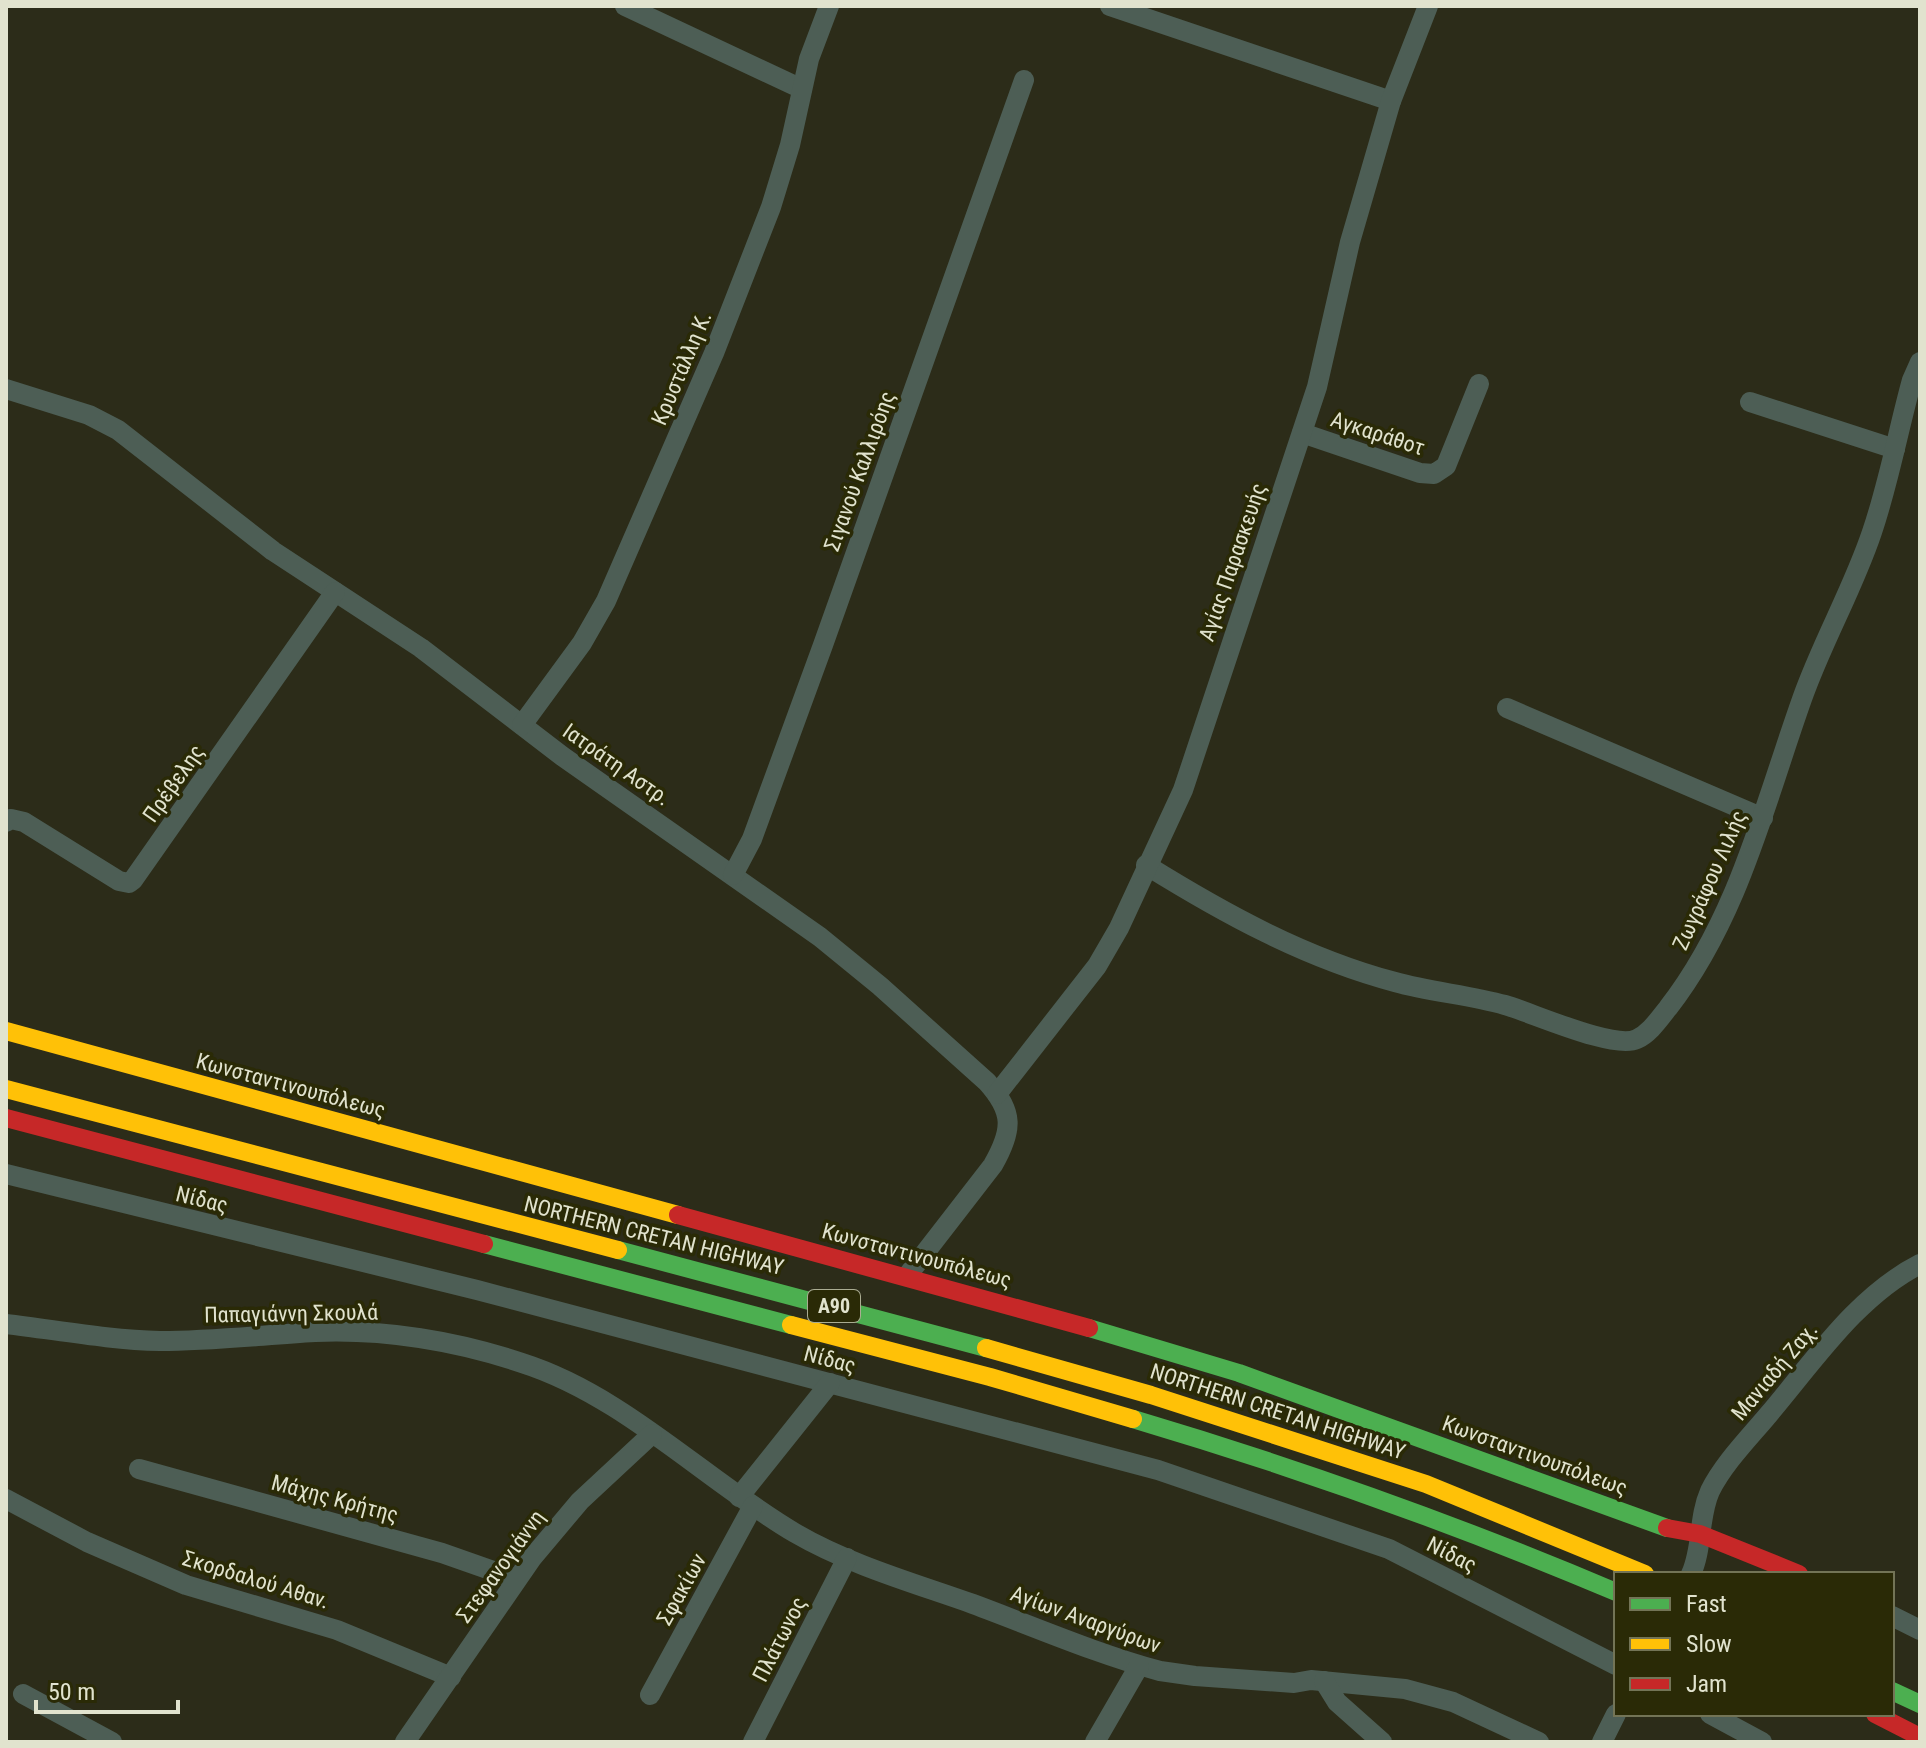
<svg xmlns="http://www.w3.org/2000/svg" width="1926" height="1748" viewBox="0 0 1926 1748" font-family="'Roboto Condensed',sans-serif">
  <rect width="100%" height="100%" fill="#2c2c19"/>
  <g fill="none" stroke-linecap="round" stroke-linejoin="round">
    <!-- street -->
    <g stroke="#4d5e55" stroke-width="20">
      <path d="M625,6L802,89"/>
      <path d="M1110,6L1391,101"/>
      <path d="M6,389L89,415L118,430L273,551L421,648L562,756L820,937L880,986L987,1082C1014,1112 1013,1130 993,1165L907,1276"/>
      <path d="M1750,402L1895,449"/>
      <path d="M1302,433L1420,473L1434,474L1446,466L1479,384"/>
      <path d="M1507,708L1763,818"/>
      <path d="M522,725L582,643L606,601L714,353L771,207L790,145L809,59L829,6"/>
      <path d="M6,822L11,819L24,822L119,881L129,883L133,880L335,592"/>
      <path d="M1146,865C1225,914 1305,958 1395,982C1431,992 1469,995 1505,1005C1533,1013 1614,1050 1637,1039C1650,1033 1659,1019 1668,1008C1738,918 1764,806 1802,699C1822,642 1853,589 1872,532C1889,482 1898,431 1912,380L1920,362"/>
      <path d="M733,875L752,839L823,645L1024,80"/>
      <path d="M997,1094L1097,966L1119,928L1183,790L1317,387L1350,242L1391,101L1428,6"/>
      <path d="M6,1174L477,1290L1158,1470L1389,1549L1616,1665"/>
      <path d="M6,1324C57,1330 109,1340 160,1341C212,1341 263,1335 315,1332C384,1329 457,1341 522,1363C623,1395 705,1480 795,1533C850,1565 914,1583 973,1604C1035,1627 1097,1654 1160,1671L1195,1676L1294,1683L1311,1680L1405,1689L1453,1702L1539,1742"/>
      <path d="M139,1469L442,1553L516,1579"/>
      <path d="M739,1497L830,1383"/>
      <path d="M6,1499L87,1542L186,1585L337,1630L451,1677"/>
      <path d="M1691,1574C1703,1548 1698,1518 1710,1491C1724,1463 1749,1438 1769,1414C1814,1361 1857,1296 1920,1264"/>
      <path d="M1892,1616L1920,1630"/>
      <path d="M1324,1681L1337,1702L1382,1742"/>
      <path d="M23,1694L112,1742"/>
      <path d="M650,1695L753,1506"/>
      <path d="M1710,1714L1762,1742"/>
      <path d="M405,1742L532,1558L580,1501L652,1434"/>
      <path d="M753,1742L847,1558"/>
      <path d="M1095,1742L1139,1666"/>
      <path d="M1602,1742L1616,1714"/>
    </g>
    <!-- fast -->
    <g stroke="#4caf50" stroke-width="18">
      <path d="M484,1244L791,1325"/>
      <path d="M618,1250L986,1348"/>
      <path d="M1089,1328L1239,1373L1667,1528"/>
      <path d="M1133,1419C1298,1468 1458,1525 1616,1592"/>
      <path d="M1892,1691L1920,1704"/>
    </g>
    <!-- slow -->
    <g stroke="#ffc107" stroke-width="18">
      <path d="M6,1031L678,1215"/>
      <path d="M6,1089L618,1250"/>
      <path d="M791,1325L990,1377L1133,1419"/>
      <path d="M986,1348L1151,1395L1426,1484L1645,1574"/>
    </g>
    <!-- jam -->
    <g stroke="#c62828" stroke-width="18">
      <path d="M6,1118L484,1244"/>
      <path d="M678,1215L1089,1328"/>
      <path d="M1667,1528L1700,1534L1799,1574"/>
      <path d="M1875,1714L1920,1737"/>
    </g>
  </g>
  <g text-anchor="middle" stroke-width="7" stroke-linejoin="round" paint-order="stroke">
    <!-- shield labels -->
    <rect fill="#2a2a06" stroke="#aaac92" stroke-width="2" x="808" y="1290" width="52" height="32" rx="6"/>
    <g font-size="20" font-weight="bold" fill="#e1e3ce">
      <text x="834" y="1313">Α90</text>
    </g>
    <!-- street labels -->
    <g font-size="22" fill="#e1e3ce" stroke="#2a2a06">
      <text transform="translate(681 368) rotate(-67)" y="8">Κρυστάλλη Κ.</text>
      <text transform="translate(1378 433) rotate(18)" y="8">Αγκαράθοτ</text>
      <text transform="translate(859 471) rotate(-70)" y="8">Σιγανού Καλλιρόης</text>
      <text transform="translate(1232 562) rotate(-71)" y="8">Αγίας Παρασκευής</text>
      <text transform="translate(617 764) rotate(35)" y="8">Ιατράτη Αστρ.</text>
      <text transform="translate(173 783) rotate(-55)" y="8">Πρέβελης</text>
      <text transform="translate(1709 880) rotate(-66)" y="8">Ζωγράφου Λιλής</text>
      <text transform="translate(291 1085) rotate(15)" y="8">Κωνσταντινουπόλεως</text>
      <text transform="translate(202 1199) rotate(14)" y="8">Νίδας</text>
      <text transform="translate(654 1235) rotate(14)" y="8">NORTHERN CRETAN HIGHWAY</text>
      <text transform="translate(917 1255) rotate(15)" y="8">Κωνσταντινουπόλεως</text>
      <text transform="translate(291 1313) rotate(-1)" y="8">Παπαγιάννη Σκουλά</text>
      <text transform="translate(830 1359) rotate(15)" y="8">Νίδας</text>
      <text transform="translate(1774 1371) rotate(-50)" y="8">Μανιαδή Ζαχ.</text>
      <text transform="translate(1278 1411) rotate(18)" y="8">NORTHERN CRETAN HIGHWAY</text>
      <text transform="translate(1535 1455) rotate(20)" y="8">Κωνσταντινουπόλεως</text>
      <text transform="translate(335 1498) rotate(15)" y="8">Μάχης Κρήτης</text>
      <text transform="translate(1452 1554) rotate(27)" y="8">Νίδας</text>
      <text transform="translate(500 1566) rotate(-54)" y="8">Στεφανογιάννη</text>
      <text transform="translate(256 1579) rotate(17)" y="8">Σκορδαλού Αθαν.</text>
      <text transform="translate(681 1589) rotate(-61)" y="8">Σφακίων</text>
      <text transform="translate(1086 1619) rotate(20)" y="8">Αγίων Αναργύρων</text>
      <text transform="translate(779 1639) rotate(-63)" y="8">Πλάτωνος</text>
    </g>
  </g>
  <!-- border -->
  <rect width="1926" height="1748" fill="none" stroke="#e1e3ce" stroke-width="16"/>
  <!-- legend -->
  <rect x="1614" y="1572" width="280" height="144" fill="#2a2a06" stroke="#737456" stroke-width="2"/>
  <rect x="1630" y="1598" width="40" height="12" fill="#4caf50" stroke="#737456" stroke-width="2"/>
  <text x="1686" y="1612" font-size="24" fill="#e1e3ce">Fast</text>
  <rect x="1630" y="1638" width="40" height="12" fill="#ffc107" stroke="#737456" stroke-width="2"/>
  <text x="1686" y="1652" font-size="24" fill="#e1e3ce">Slow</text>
  <rect x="1630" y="1678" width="40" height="12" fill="#c62828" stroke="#737456" stroke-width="2"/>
  <text x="1686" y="1692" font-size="24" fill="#e1e3ce">Jam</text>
  <!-- scale -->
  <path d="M36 1700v12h142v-12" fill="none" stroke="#e1e3ce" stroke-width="4"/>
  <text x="48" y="1700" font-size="24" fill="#e1e3ce" stroke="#2a2a06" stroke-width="6" paint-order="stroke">50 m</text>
</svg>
